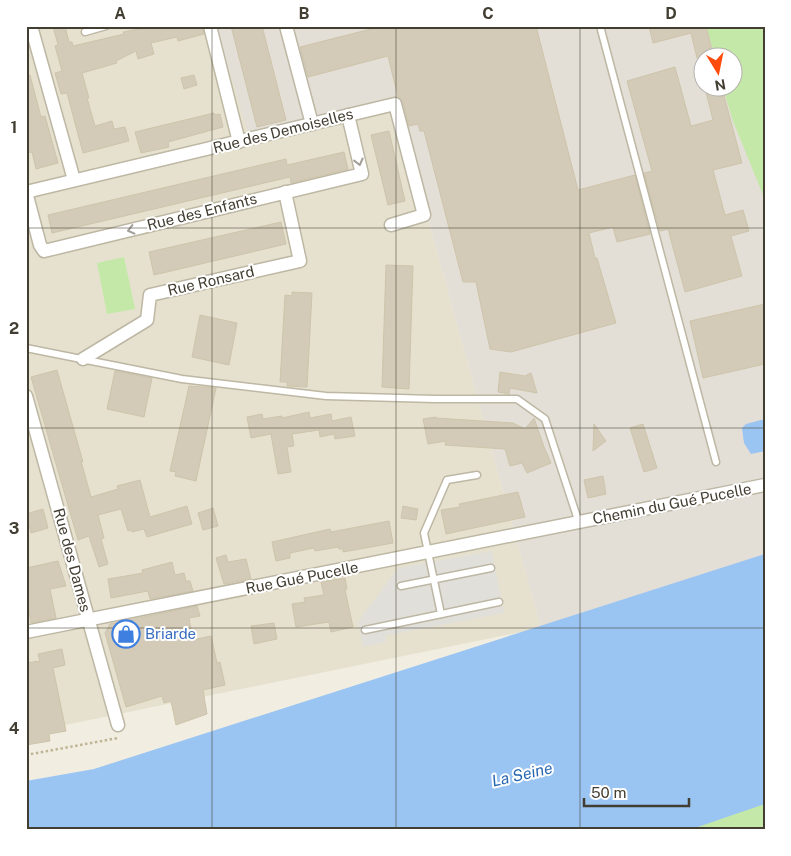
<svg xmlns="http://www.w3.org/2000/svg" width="791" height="856" viewBox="0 0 791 856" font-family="'Public Sans',sans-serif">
  <rect width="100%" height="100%" fill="#f1eee1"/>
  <!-- residential -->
  <path fill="#e6e1cf" d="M26,26H216L397,107L541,628L26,733Z"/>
  <!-- industrial -->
  <path fill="#e3dfd7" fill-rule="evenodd" d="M216,26H765V574L541,628L397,107L251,143ZM704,58H734V88H704Z"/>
  <!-- green -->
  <g fill="#c4e8a8">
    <path d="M706,26H765V200L733,121L723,88H734V58L715,57Z"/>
    <path d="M124,257L135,309L107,314L97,263Z"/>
    <path d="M765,798V830H670Z"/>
  </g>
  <!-- parking -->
  <path fill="#e1dfda" d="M492,551L504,613L385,636L386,642L363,647L358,622L398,568Z"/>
  <!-- water -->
  <g fill="#9ac4f2">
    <path d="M765,419V451L751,454L744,443L742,428L746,424Z"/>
    <path d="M765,554V804L689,830H26V781L94,769Z"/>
  </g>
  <!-- building -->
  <g fill="#d3cbb7" stroke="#cec4aa">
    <path d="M53,26H65L69,42H72L73,46L124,34L123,32L154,26H202L204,34L178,41L177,37L151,43L154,54L138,59L136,51L116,61L117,63L82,73L89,98H87L95,126L112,121L114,129L125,127L129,141L83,153L67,93L61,94L55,73L62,71L55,46L58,45Z"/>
    <path d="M231,26H262L286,120L257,127Z"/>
    <path d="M383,26H536L578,190L635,175L650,234L617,242L613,227L589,233L595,258H597L616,323L511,352L490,349L476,282H463L424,131H420L418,124L409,126L403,102L398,97L388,56L308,77L300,47Z"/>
    <path d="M649,26H706L714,58H697L691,33L653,43Z"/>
    <path d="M675,67L691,126L713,120L705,88H722L742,163L713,170L725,215L743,210L749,231L731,236L742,276L685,292L668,229L660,231L644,173L652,171L627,81Z"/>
    <path d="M30,75L41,117L45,116L58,163L36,169L32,152L26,153V76Z"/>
    <path d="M194,75L197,85L184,89L181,78Z"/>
    <path d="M214,113L215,115L220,114L223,127L168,142L169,147L141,153L135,132Z"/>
    <path d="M389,131L405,201L388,205L371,135Z"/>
    <path d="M344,152L348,169L291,183L290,177L52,233L48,215L286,159L287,165Z"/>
    <path d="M281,222L286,244L154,275L149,252Z"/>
    <path d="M386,265L413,266L409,389L382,387Z"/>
    <path d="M292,292L312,293L307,387L287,386V382H280L285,295L292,296Z"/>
    <path d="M765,304V364L703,378L690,321Z"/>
    <path d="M200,315L237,323L229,365L192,357Z"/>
    <path d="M57,370L83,462L81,461L91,497L118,489L117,486L140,480L150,517L187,506L192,524L147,537L144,529L132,532L131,530L128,531L121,509L98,515L104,538L101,539L108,564L99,567L89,536L78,540L31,377Z"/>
    <path d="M115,371L152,378L144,417L107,409Z"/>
    <path d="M500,372L525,376L531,373L537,393L510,388L509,394L498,392Z"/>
    <path d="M189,386L216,388L196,481L175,476L176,472L170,471Z"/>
    <path d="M309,412L310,418L331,414L332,421L351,417L355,436L335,439L334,434L320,437L319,430L292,434L294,446L287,447L291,472L278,474L271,434L251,438L247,417L262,414L263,419L282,416V418Z"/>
    <path d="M436,417V418L513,423L525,429L534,418L544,447L551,463L527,473L522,463L510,466L505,449L445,445L446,441L428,444L423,419Z"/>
    <path d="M594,424L606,441L593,451Z"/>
    <path d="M643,424L657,468L644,472L630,428Z"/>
    <path d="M603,476L606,494L588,498L584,480Z"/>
    <path d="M518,492L525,517L446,534L441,510L460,507L459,504Z"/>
    <path d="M403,506L418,509L416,520L401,518Z"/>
    <path d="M213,508L218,526L203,530L198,513Z"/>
    <path d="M43,509L48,528L31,533L26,514Z"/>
    <path d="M389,521L393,543L343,552V549H339L338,547L315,551L314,548L290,553V558L276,561L275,557L272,542L330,529L331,532Z"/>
    <path d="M226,555L228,562L246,559L251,579L224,584L216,558Z"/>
    <path d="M58,561L66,586L50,589L56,618L31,623L26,594V568Z"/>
    <path d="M172,562L175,575L184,573L186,581H190L193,591L150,599L148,591L111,598L108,579L143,573L142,570Z"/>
    <path d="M345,578L347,589L345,590L353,627L331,632L329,622L296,627L292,604L305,602L304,598L324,595L321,582Z"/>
    <path d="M197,606L200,616L189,618L193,640L211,636L217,663L220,662L225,685L203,690L207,714L176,725L171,701L164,703L162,696L126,707L105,633L110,624Z"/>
    <path d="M274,623L277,639L254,644L251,626Z"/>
    <path d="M62,649L65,665L53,668L66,731L49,734L50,741L26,745V663L40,661L38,654Z"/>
  </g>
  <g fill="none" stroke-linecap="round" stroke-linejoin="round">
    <!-- lane casing -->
    <g stroke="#bdb7a4" stroke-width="9">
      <g id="lane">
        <path d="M600,26L716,462"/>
        <path d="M85,32L106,26"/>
        <path d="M26,348L182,379L326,396L435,399H517L545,419L579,523"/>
        <path d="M401,586L491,568"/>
        <path d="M441,614L424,533L447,480L477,475"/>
        <path d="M365,630L499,602"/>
      </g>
    </g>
    <!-- street casing -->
    <g stroke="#bdb7a4" stroke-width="15">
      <g id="street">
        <path d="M31,26L74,180"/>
        <path d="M210,26L239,142"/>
        <path d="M286,26L312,124"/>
        <path d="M26,192L395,104L424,215L391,225"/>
        <path d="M26,192L40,245L44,251L362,174L348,115"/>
        <path d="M83,359L147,320L150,295L300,261L285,192"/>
        <path d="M26,396L118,725"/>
        <path d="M26,632L765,485"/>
      </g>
    </g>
    <!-- path -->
    <path stroke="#bfb595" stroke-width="2.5" stroke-dasharray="2.5 2.5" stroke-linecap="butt" d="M26,755L118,738"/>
    <!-- lane -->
    <use href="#lane" stroke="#fff" stroke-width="6"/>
    <!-- street -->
    <use href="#street" stroke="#fff" stroke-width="12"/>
  </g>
  <!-- one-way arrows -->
  <defs><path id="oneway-chevron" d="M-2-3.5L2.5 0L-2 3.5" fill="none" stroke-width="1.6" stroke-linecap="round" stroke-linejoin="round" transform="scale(1.25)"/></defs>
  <g stroke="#a19e98">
    <use href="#oneway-chevron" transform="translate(359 162) rotate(76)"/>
    <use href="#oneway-chevron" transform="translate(131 230) rotate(166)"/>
  </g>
  <!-- grid -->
  <path fill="none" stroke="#433e32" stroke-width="1" stroke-opacity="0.55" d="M212,26V830M396,26V830M580,26V830M26,228H765M26,428H765M26,628H765"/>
  <!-- icons -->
  <defs>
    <g id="shop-ring" transform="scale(1.4375)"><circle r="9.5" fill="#fff" stroke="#3f7fe0" stroke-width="1.5"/><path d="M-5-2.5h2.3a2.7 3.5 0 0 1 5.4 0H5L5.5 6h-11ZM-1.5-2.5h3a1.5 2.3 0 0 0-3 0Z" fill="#3f7fe0"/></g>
  </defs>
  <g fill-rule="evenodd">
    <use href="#shop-ring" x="126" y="634"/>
  </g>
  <g text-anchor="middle" stroke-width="4" stroke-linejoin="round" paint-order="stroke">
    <!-- street labels -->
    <g font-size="15" fill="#433e32" stroke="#fff">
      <text transform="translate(283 131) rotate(-14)" y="5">Rue des Demoiselles</text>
      <text transform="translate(202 212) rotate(-14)" y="5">Rue des Enfants</text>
      <text transform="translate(211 281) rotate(-13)" y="5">Rue Ronsard</text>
      <text transform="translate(672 504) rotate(-11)" y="5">Chemin du Gué Pucelle</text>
      <text transform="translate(72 560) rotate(75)" y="5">Rue des Dames</text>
      <text transform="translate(302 578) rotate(-11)" y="5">Rue Gué Pucelle</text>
    </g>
    <!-- shop labels -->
    <g font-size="15" fill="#366cbe" stroke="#fff" text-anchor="start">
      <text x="145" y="639">Briarde</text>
    </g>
    <!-- water labels -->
    <g font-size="16" font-style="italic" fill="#2968b1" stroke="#fff">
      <text transform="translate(522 774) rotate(-13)" y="6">La Seine</text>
    </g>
  </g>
  <!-- border -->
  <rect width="791" height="856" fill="none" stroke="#ffffff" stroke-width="55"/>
  <!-- north arrow -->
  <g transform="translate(718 72) rotate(170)"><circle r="24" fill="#ffffff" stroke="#b4b2ad"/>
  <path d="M0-4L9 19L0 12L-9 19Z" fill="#ff4b0b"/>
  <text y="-8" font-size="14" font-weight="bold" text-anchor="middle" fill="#433e32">N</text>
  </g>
  <!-- scale -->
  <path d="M584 798v8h105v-8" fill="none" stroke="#433e32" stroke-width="2.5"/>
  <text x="591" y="798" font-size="15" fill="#433e32" stroke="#ffffff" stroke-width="4" paint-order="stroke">50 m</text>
  <rect x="28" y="28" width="736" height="800" fill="none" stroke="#433e32" stroke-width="2"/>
  <g font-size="16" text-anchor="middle" font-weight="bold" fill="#433e32">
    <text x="120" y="19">A</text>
    <text x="304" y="19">B</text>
    <text x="488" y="19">C</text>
    <text x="671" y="19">D</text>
    <text x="14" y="133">1</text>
    <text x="14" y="334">2</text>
    <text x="14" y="534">3</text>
    <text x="14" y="734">4</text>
  </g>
</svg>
